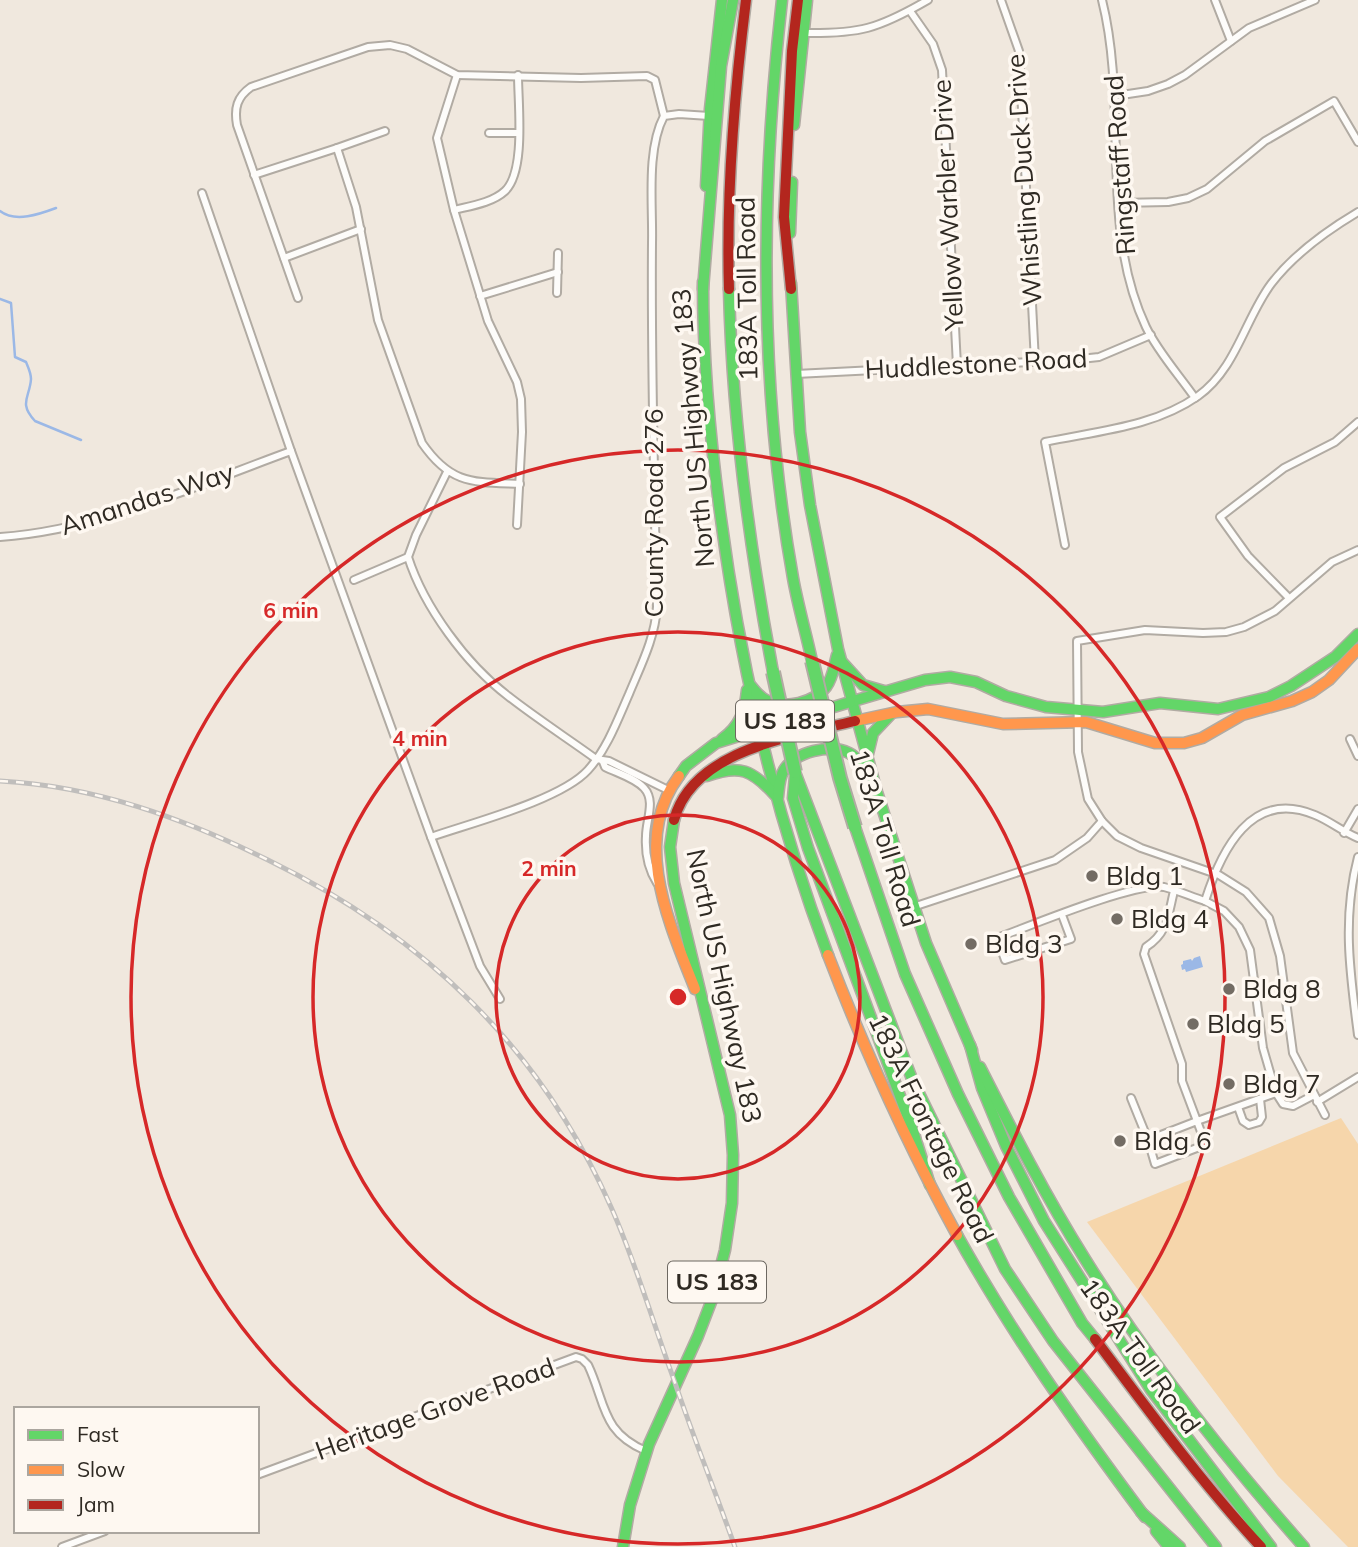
<svg xmlns="http://www.w3.org/2000/svg" width="1358" height="1547" viewBox="0 0 1358 1547" font-family="Mulish,sans-serif">
  <rect width="100%" height="100%" fill="#f0e8de"/>
  <!-- green -->
  <path fill="#f6d6ab" d="M1341,1118L1358,1144V1547H1348L1278,1476L1087,1222Z"/>
  <!-- water -->
  <path fill="#9bb8e6" d="M1200,956L1203,967L1186,972L1185,969L1182,970L1181,965L1183,964V961L1191,959L1192,961L1194,958Z"/>
  <g fill="none" stroke-linecap="round" stroke-linejoin="round">
    <!-- stream -->
    <g stroke="#9bb8e6" stroke-width="2.5">
      <path d="M0,211C15,223 40,214 56,208"/>
      <path d="M0,299L11,303L15,357L26,362C28,367 31,373 31,379C30,397 18,403 35,421L81,440"/>
    </g>
    <!-- street casing -->
    <g stroke="#b1aba3" stroke-width="10">
      <g id="street">
        <path d="M1001,0L1019,51L1035,362"/>
        <path d="M1102,0C1129,107 1098,225 1146,327C1158,352 1179,375 1195,398"/>
        <path d="M1215,0L1231,41"/>
        <path d="M910,11L933,44L942,70L957,366"/>
        <path d="M802,33C860,34 878,29 928,0"/>
        <path d="M457,75L437,138L454,210L488,321L517,382L521,399L522,432L517,525"/>
        <path d="M1115,96L1148,91L1168,84L1185,75L1249,28L1315,0"/>
        <path d="M489,133H518"/>
        <path d="M337,148L385,131"/>
        <path d="M254,175L337,148L356,207L378,320L422,443C451,485 473,482 520,484"/>
        <path d="M202,193L291,451L431,837L480,966L500,999"/>
        <path d="M1119,203L1168,202L1188,198L1207,189L1265,141L1334,101L1358,142"/>
        <path d="M454,210C470,206 492,203 505,191C526,171 518,104 518,75"/>
        <path d="M284,258L361,229"/>
        <path d="M557,293L558,253"/>
        <path d="M480,296L558,272"/>
        <path d="M298,298L237,125C234,108 237,97 251,87L368,47L390,45L407,49L457,75L581,78L647,76L655,80L664,116"/>
        <path d="M796,374L1071,360L1099,357L1151,335"/>
        <path d="M447,472L416,535L408,557C424,607 466,664 508,696C536,718 567,738 596,759L609,761L668,790"/>
        <path d="M0,537C101,530 197,485 291,451"/>
        <path d="M1065,545L1045,442C1097,431 1154,427 1198,396C1236,369 1245,319 1271,284C1294,254 1326,231 1358,212"/>
        <path d="M354,580L408,557"/>
        <path d="M1289,598L1248,556L1220,517L1284,468L1335,442L1358,422"/>
        <path d="M1350,739L1358,756"/>
        <path d="M603,762L605,767C617,773 635,778 644,788C656,801 646,820 646,836C645,852 648,869 657,883"/>
        <path d="M1344,833L1358,809"/>
        <path d="M431,837C471,823 561,800 588,770C607,749 618,719 629,694C641,665 655,638 657,607C654,486 651,364 652,243C653,205 646,150 664,116L679,114L709,116"/>
        <path d="M1358,857C1342,918 1350,973 1358,1035"/>
        <path d="M1174,891C1168,915 1168,933 1146,947L1144,954L1182,1064V1081L1197,1121L1276,1093L1283,1104L1293,1106L1314,1095"/>
        <path d="M1205,901L1224,911L1239,927L1250,950L1263,1048L1276,1093"/>
        <path d="M916,906L1055,860L1087,838L1102,821"/>
        <path d="M1062,915L1071,939L1005,960L997,938C1030,926 1135,882 1164,887C1177,890 1192,897 1205,901C1221,851 1251,788 1315,815C1330,821 1343,832 1358,838"/>
        <path d="M1131,1098L1148,1140L1197,1121L1203,1137L1202,1146L1155,1164L1148,1140"/>
        <path d="M1317,1102L1358,1077"/>
        <path d="M1238,1107L1243,1121L1249,1125L1259,1122L1262,1117L1260,1099"/>
        <path d="M1325,1115L1293,1053L1280,956L1269,918L1246,892L1219,875L1141,848L1117,836L1102,821L1088,799L1078,752L1077,641L1145,630L1203,633L1226,632L1244,627L1275,611L1332,562L1358,550"/>
        <path d="M257,1475L576,1357L582,1359L588,1365C606,1403 601,1432 646,1451"/>
        <path d="M62,1547L105,1531"/>
      </g>
    </g>
    <!-- fast casing -->
    <g stroke="#b1aba3" stroke-width="13">
      <g id="fast">
        <path d="M782,0C760,193 759,387 793,578C798,606 806,633 812,661"/>
        <path d="M794,125L807,0"/>
        <path d="M706,186L710,109L722,0"/>
        <path d="M790,233L792,182"/>
        <path d="M703,282C703,362 710,440 721,519C741,670 774,812 828,955"/>
        <path d="M791,283L800,432L810,505L838,649L877,792L926,943L972,1050"/>
        <path d="M703,289L721,66L733,0"/>
        <path d="M729,289C732,418 749,545 773,672"/>
        <path d="M843,663L863,685L884,691"/>
        <path d="M751,686C756,692 760,698 768,701C785,709 814,703 826,687C833,678 834,666 837,655"/>
        <path d="M850,702L925,680L950,677L976,682L1006,696L1046,707L1103,712L1160,703L1218,709L1269,697L1291,686L1335,657L1358,634"/>
        <path d="M722,739C740,726 745,711 747,690"/>
        <path d="M867,758L873,733L890,715"/>
        <path d="M795,772L912,1079L1005,1269L1053,1341L1216,1547"/>
        <path d="M679,776L686,766L716,743L850,702"/>
        <path d="M707,776C740,764 752,770 775,795"/>
        <path d="M795,776L793,798L808,848L913,1131L930,1185"/>
        <path d="M778,797C779,788 779,778 784,770C795,752 830,743 849,753C857,757 862,765 867,773"/>
        <path d="M855,827L905,974L958,1094L1009,1197L1082,1323L1095,1339"/>
        <path d="M970,1045L982,1088L1006,1146L1044,1221L1151,1390L1271,1547"/>
        <path d="M980,1067C1013,1132 1046,1197 1085,1259C1149,1362 1224,1456 1304,1547"/>
        <path d="M957,1235C1012,1334 1077,1426 1145,1517"/>
        <path d="M1141,1512L1180,1547"/>
        <path d="M1156,1531L1169,1547"/>
        <path d="M623,1547L630,1505L649,1444L698,1336L713,1297L725,1250L732,1203L733,1155L730,1115L674,883L670,847L674,820"/>
      </g>
    </g>
    <!-- slow casing -->
    <g stroke="#b1aba3" stroke-width="13">
      <g id="slow">
        <path d="M855,721L897,712L928,709L1003,724L1086,722L1155,743H1184L1202,738L1242,715L1292,701L1312,692L1329,680L1358,649"/>
        <path d="M679,776C631,840 669,923 695,989"/>
        <path d="M828,955C865,1051 907,1144 957,1235"/>
      </g>
    </g>
    <!-- jam casing -->
    <g stroke="#b1aba3" stroke-width="13">
      <g id="jam">
        <path d="M729,289C726,192 734,96 746,0"/>
        <path d="M791,289L784,217L792,51L798,0"/>
        <path d="M674,820C693,749 795,736 855,721"/>
        <path d="M1095,1339C1148,1410 1201,1482 1261,1547"/>
      </g>
    </g>
    <!-- street -->
    <use href="#street" stroke="#fdfcfa" stroke-width="6"/>
    <!-- fast -->
    <use href="#fast" stroke="#63d668" stroke-width="10"/>
    <!-- slow -->
    <use href="#slow" stroke="#ff974d" stroke-width="10"/>
    <!-- jam -->
    <use href="#jam" stroke="#b3261e" stroke-width="10"/>
    <!-- rail casing -->
    <g stroke="#c0bebc" stroke-width="5">
      <path id="rail" d="M0,781C95,786 183,818 268,860C424,936 540,1047 611,1207C636,1263 653,1323 674,1380C693,1436 715,1491 735,1547"/>
    </g>
    <!-- rail -->
    <use href="#rail" stroke="#fef8f1" stroke-width="2.5" stroke-dasharray="8" stroke-linecap="butt"/>
    <!-- fast-bridge casing -->
    <g stroke="#b1aba3" stroke-width="16" stroke-linecap="butt">
      <g id="fast-bridge">
        <path d="M812,661L840,778L855,827"/>
        <path d="M773,672L795,772"/>
      </g>
    </g>
    <!-- fast-bridge -->
    <use href="#fast-bridge" stroke="#63d668" stroke-width="12"/>
  </g>
  <!-- distance rings -->
  <g fill="none" stroke="#d62828" stroke-width="3.5">
    <circle cx="678" cy="997" r="182"/>
    <circle cx="678" cy="997" r="365"/>
    <circle cx="678" cy="997" r="547"/>
  </g>
  <!-- markers -->
  <g fill="#736c64" stroke="#fef8f1" stroke-width="2.5">
    <circle cx="1092" cy="876" r="7"/>
    <circle cx="1117" cy="919" r="7"/>
    <circle cx="971" cy="944" r="7"/>
    <circle cx="1229" cy="989" r="7"/>
    <circle cx="1193" cy="1024" r="7"/>
    <circle cx="1229" cy="1084" r="7"/>
    <circle cx="1120" cy="1141" r="7"/>
  </g>
  <g text-anchor="middle" stroke-width="7" stroke-linejoin="round" paint-order="stroke">
    <!-- shield labels -->
    <g fill="#fef8f1" stroke="#6d6861" stroke-width="2">
      <rect x="736" y="700.5" width="98" height="41" rx="5"/>
      <rect x="668" y="1261.5" width="98" height="41" rx="5"/>
    </g>
    <g font-size="24" font-weight="bold" fill="#2f2a23">
      <text x="785" y="729">US 183</text>
      <text x="717" y="1290">US 183</text>
    </g>
    <!-- street labels -->
    <g font-size="26" fill="#2f2a23" stroke="#fef8f1">
      <text transform="translate(1120 165) rotate(-94)" y="9">Ringstaff Road</text>
      <text transform="translate(1024 180) rotate(-94)" y="9">Whistling Duck Drive</text>
      <text transform="translate(948 205) rotate(-93)" y="9">Yellow Warbler Drive</text>
      <text transform="translate(747 289) rotate(-91)" y="9">183A Toll Road</text>
      <text transform="translate(976 364) rotate(-3)" y="9">Huddlestone Road</text>
      <text transform="translate(693 428) rotate(-95)" y="9">North US Highway 183</text>
      <text transform="translate(147 499) rotate(-18)" y="9">Amandas Way</text>
      <text transform="translate(654 513) rotate(-90)" y="9">County Road 276</text>
      <text transform="translate(885 838) rotate(73)" y="9">183A Toll Road</text>
      <text transform="translate(724 986) rotate(78)" y="9">North US Highway 183</text>
      <text transform="translate(931 1128) rotate(64)" y="9">183A Frontage Road</text>
      <text transform="translate(1140 1356) rotate(54)" y="9">183A Toll Road</text>
      <text transform="translate(435 1409) rotate(-20)" y="9">Heritage Grove Road</text>
    </g>
    <!-- poi labels -->
    <g font-size="26" fill="#2f2a23" stroke="#fef8f1" text-anchor="start">
      <text x="1106" y="885">Bldg 1</text>
      <text x="1131" y="928">Bldg 4</text>
      <text x="985" y="953">Bldg 3</text>
      <text x="1243" y="998">Bldg 8</text>
      <text x="1207" y="1033">Bldg 5</text>
      <text x="1243" y="1093">Bldg 7</text>
      <text x="1134" y="1150">Bldg 6</text>
    </g>
  </g>
  <circle cx="678" cy="997" r="10" fill="#d62828" stroke="#fef8f1" stroke-width="3.5"/>
  <g font-size="21" text-anchor="middle" font-weight="bold" fill="#d62828" stroke="#fef8f1" stroke-width="7" stroke-linejoin="round" paint-order="stroke">
    <text x="291" y="618">6 min</text>
    <text x="420" y="746">4 min</text>
    <text x="549" y="876">2 min</text>
  </g>
  <!-- legend -->
  <rect x="14" y="1407" width="245" height="126" fill="#fef8f1" stroke="#aba69f" stroke-width="2"/>
  <rect x="28" y="1430" width="35" height="10" fill="#63d668" stroke="#aba69f" stroke-width="2"/>
  <text x="77" y="1442" font-size="21" fill="#2f2a23">Fast</text>
  <rect x="28" y="1465" width="35" height="10" fill="#ff974d" stroke="#aba69f" stroke-width="2"/>
  <text x="77" y="1477" font-size="21" fill="#2f2a23">Slow</text>
  <rect x="28" y="1500" width="35" height="10" fill="#b3261e" stroke="#aba69f" stroke-width="2"/>
  <text x="77" y="1512" font-size="21" fill="#2f2a23">Jam</text>
</svg>
